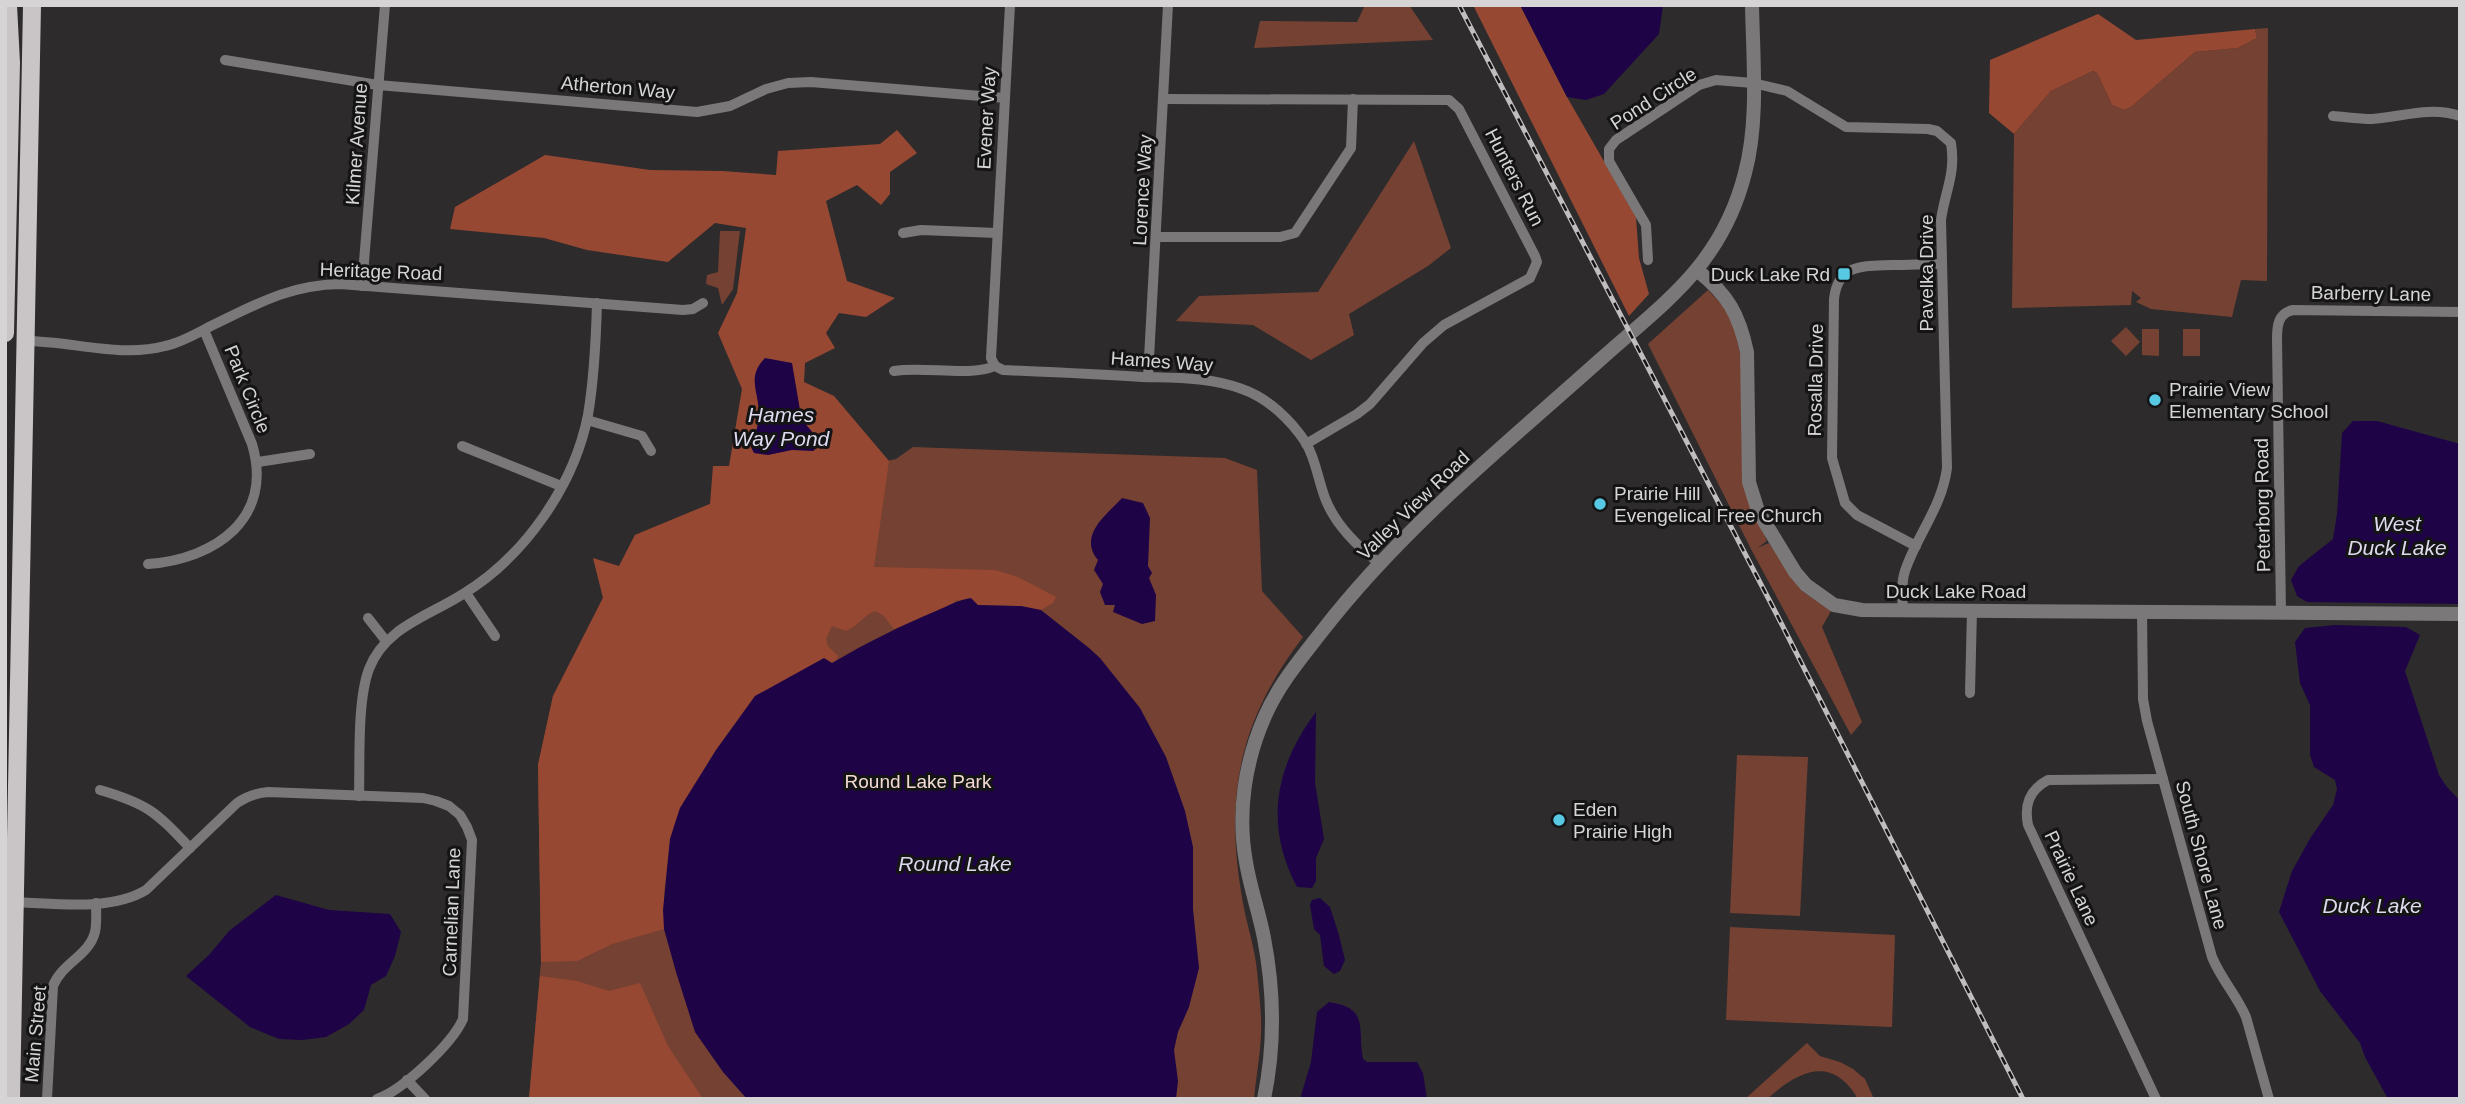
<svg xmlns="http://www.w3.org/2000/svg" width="2465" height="1104" viewBox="0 0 2465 1104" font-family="Arial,sans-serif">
  <rect width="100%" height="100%" fill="#2e2b2d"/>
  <!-- green -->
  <g fill="#754132">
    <path d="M1365,5H1409L1433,40L1254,48L1260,21L1357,22Z"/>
    <path d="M2268,28L2267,281L2241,280L2232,317L2151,309L2136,302L2141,298L2132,291L2131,305L2012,308L2014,134L2051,91L2093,71L2097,73L2112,105L2124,110L2131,107L2195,52L2238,48L2257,38L2255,29Z"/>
    <path d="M1414,141L1451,248L1428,266L1349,314L1354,335L1311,360L1253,325L1176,321L1199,296L1318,292Z"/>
    <path d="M720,231H740L733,289L722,305L718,288L706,284L707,275L718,272Z"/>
    <path d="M1708,290L1732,315L1742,364L1743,479L1767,541L1757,548L1769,543L1802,591L1831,611L1822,627L1862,722L1851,735L1752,551L1648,344Z"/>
    <path d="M2126,327L2140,342L2126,356L2111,341Z"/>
    <path d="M2142,329H2159V356L2142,355Z"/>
    <rect x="2183" y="329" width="17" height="27"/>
    <path d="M913,447L1225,458L1257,470L1262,591L1303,637C1238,722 1224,798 1243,903C1247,926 1255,948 1257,971C1259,992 1262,1014 1261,1035C1260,1056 1256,1078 1254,1099H529L541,962L538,765L553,696L635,535L731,495L896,459Z"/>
    <path d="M1737,755L1808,757L1800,916L1730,913Z"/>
    <path d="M1730,927L1895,935L1892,1027L1726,1020Z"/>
    <path d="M1807,1043L1820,1056L1840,1062L1853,1069L1865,1079L1874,1099H1858C1832,1054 1798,1071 1767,1099H1745Z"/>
  </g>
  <!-- forest -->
  <g fill="#974832">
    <path d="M1473,5H1520L1567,97L1636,217L1639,258L1649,294L1629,316Z"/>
    <path d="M2098,14L2136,40L2255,29L2257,38L2238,48L2195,52L2131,107L2124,110L2112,105L2097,73L2093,71L2051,91L2014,134L1989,113L1990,60Z"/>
    <path d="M897,130L917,153L890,172V194L881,205L857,185L826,201L847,281L895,298L866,317L839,313L826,333L835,348L805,363L804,382L834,396L889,461L874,567L995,570L1018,577L1056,597L1053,603L1041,610L1021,606L978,605L957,600L949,606L894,629L883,615L875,611C862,616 860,625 846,631L832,626L826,639L828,646L838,656L837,660L755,696L716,750L680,808L675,822L670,839L664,892V929L612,944L577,961L541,962L538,765L553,696L603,598L593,558L619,566L635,535L710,504L713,466H729L742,389L718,333L737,293L746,228L715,223L668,262L587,250L544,238L450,229L455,207L545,155L650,170L722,171L776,175L778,151L880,144Z"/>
    <path d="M540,976L577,981L609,991L640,983L668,1046L703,1099H529Z"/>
  </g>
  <!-- water -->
  <g fill="#1e0346">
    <path d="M1520,5H1663L1659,34L1604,94L1586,100L1567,97Z"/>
    <path d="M765,358L792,363L800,410L804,422L822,444L813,451L792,450L768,455L754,453L751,447C754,437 759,425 759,415C759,390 746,378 765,358Z"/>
    <path d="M2353,421H2377L2460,444V604L2307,602L2297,596L2291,580L2299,566L2333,539L2337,514L2342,433Z"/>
    <path d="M1122,498L1143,503L1150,518L1148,566L1152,573L1149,578L1156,595L1155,621L1142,624L1113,612L1115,605H1105L1100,592L1103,584L1094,570L1098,560C1078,536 1105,516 1122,498Z"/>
    <path d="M971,598L978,605L1021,606L1041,610L1089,648L1100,658L1140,708L1166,757L1185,811L1193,847V909L1199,968L1189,1007L1178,1032L1174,1050L1178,1081L1176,1099H747L723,1072L695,1032L676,972L664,929L663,910L670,839L680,808L716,750L755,696L824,658L832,663C866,643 900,626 936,611C948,606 957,600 971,598Z"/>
    <path d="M2336,625L2406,627L2420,635L2405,671L2439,775L2447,787L2460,801V1099H2388L2365,1057L2360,1043L2320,991L2279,912L2292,871L2311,837L2333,805L2337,789L2335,780L2314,767L2310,755V705L2300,683L2295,642L2305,628Z"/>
    <path d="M1316,712L1315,783L1324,839L1316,858V881L1312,888L1297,887C1264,824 1275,767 1316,712Z"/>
    <path d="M276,895L329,910L390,914L401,932L395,956L386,976L371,985L364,1010L349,1024L326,1037L302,1040L279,1039L250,1027L186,976L209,955L229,931Z"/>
    <path d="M1320,898L1330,907L1339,935L1345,960L1340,971L1334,974L1324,966L1320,935L1314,929L1310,905L1312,900Z"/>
    <path d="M1329,1002C1370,1008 1357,1028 1363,1059L1367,1062H1417L1423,1073L1427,1099H1300L1311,1062L1317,1012Z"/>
  </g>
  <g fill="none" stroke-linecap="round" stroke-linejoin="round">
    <!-- minor -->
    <g stroke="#7a7878" stroke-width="10">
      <path d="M225,60L378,85L697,112L730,106L766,89L788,83L811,82L1005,98"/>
      <path d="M1164,99L1449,100L1459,109L1535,256L1537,262L1530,278L1444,325L1423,343L1370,404L1357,414L1306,444"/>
      <path d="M2333,116C2346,117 2359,119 2372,119C2402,117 2429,106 2460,116"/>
      <path d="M903,233L921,230L997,233"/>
      <path d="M1157,237H1280L1295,233L1351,148L1353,99"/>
      <path d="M1648,260L1646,225L1609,161V149L1616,140L1699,85L1716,80L1753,83L1787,91L1846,127L1928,129L1937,131L1951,143C1956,174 1945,191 1941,220L1947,468C1942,507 1917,535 1905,571C1901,583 1902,597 1903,610"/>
      <path d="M362,286L385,5"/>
      <path d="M26,341C71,341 121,358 165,346C180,343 196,334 209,327C255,305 288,285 340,284L683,310L693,309L703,303"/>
      <path d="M995,366L991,358L1010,5"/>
      <path d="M894,371C925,366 969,377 995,366L1003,370C1049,372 1096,374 1142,377C1175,378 1210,377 1242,389C1268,398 1291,420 1306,443C1316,460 1318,480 1325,498C1335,525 1357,546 1379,563"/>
      <path d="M1148,377L1168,5"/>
      <path d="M587,420L642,436L651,451"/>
      <path d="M462,446L561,486"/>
      <path d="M258,462L310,454"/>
      <path d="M1916,546L1857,515L1845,503L1832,458L1834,299C1838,263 1864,266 1892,265C1909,265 1925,264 1942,264"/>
      <path d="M148,564C216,559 274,518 252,444L204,330"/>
      <path d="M466,593L495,636"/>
      <path d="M2142,610L2143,699L2147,721L2212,957C2221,979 2237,996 2246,1017L2269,1099"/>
      <path d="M2281,613L2277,339C2277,326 2278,313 2293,310L2460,312"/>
      <path d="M368,618L386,641"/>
      <path d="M1970,693L1972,610"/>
      <path d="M100,790C148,804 156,812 190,848"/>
      <path d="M359,796C360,760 357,701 369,669C385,627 429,616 463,594C524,557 574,486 588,415C594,379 596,340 597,303"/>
      <path d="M5,902C49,902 108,913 146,890L237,803C247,796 256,793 268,792L423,798L436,801L449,806L460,815L467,827L472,840L463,1019C452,1044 403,1090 377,1099"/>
      <path d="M407,1080L425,1099"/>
      <path d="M47,1099L53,986C62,963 89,956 95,932C97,923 96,913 96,903"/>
      <path d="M2156,1099L2028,825C2024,805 2029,790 2048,780L2163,779"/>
    </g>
    <!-- tertiary -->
    <g stroke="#7a7878" stroke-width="14">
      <path d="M1698,271C1728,295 1739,314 1747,352L1749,482L1758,511L1795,572L1806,585L1834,605L1862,610L2460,614"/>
      <path d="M1264,1099C1275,1046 1274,990 1264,938C1259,912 1250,887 1246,862C1237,813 1245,761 1265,716C1279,684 1302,657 1323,630C1403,527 1505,445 1601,359C1666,301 1722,264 1745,173C1759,121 1753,59 1752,5"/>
    </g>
    <!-- primary -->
    <g stroke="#c9c4c5" stroke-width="18">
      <path d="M5,333L11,63L8,5"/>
      <path d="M11,1099L32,5"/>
    </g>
    <!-- rail casing -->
    <g stroke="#c0bdbf" stroke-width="5">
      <path id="rail" d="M1459,5L1777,615L2023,1099"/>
    </g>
    <!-- rail -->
    <use href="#rail" stroke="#151415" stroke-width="2.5" stroke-dasharray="8" stroke-linecap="butt"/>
  </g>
  <!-- markers -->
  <g fill="#57c9e2" stroke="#151415" stroke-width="2.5">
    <rect x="1837" y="267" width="14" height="14" rx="3.5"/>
    <circle cx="2155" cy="400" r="7"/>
    <circle cx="1600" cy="504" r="7"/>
    <circle cx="1559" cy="820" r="7"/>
  </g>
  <g text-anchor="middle" stroke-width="6" stroke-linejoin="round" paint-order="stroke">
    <!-- street labels -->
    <g font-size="19" fill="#d6d4d5" stroke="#151415">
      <text transform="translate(618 87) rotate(5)" y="7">Atherton Way</text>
      <text transform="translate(1653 98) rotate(-33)" y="7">Pond Circle</text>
      <text transform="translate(986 118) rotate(-87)" y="7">Evener Way</text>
      <text transform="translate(356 144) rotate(-86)" y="7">Kilmer Avenue</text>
      <text transform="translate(1515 177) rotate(63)" y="7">Hunters Run</text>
      <text transform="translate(1142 190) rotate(-87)" y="7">Lorence Way</text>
      <text transform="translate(381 271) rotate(2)" y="7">Heritage Road</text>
      <text transform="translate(1926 273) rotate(-90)" y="7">Pavelka Drive</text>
      <text transform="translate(2371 293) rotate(1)" y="7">Barberry Lane</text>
      <text transform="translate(1162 361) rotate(4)" y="7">Hames Way</text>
      <text transform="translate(1815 380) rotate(-89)" y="7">Rosalla Drive</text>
      <text transform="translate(248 389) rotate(68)" y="7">Park Circle</text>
      <text transform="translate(1413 505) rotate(-44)" y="7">Valley View Road</text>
      <text transform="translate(2262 505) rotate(-91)" y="7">Peterborg Road</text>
      <text x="1956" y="598">Duck Lake Road</text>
      <text transform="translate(2202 855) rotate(75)" y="7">South Shore Lane</text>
      <text transform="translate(2072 878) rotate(65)" y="7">Prairie Lane</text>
      <text transform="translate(451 912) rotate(-88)" y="7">Carnelian Lane</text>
      <text transform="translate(35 1034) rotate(-85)" y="7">Main Street</text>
    </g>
    <!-- poi labels -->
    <g font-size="19" fill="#d6d4d5" stroke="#151415" text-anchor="start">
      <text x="1830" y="281" text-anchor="end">Duck Lake Rd</text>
      <text x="2169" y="396">Prairie View<tspan x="2169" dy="22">Elementary School</tspan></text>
      <text x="1614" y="500">Prairie Hill<tspan x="1614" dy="22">Evengelical Free Church</tspan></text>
      <text x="1573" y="816">Eden<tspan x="1573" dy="22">Prairie High</tspan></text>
    </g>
    <!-- park labels -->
    <g font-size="19" fill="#f2dad3" stroke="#151415">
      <text x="918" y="788">Round Lake Park</text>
    </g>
    <!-- water labels -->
    <g font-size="21" font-style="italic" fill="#dddaee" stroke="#151415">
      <text x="781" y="422">Hames<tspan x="781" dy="24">Way Pond</tspan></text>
      <text x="2397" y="531">West<tspan x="2397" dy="24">Duck Lake</tspan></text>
      <text x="955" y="871">Round Lake</text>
      <text x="2372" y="913">Duck Lake</text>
    </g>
  </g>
  <!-- border -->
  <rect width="2465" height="1104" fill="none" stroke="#d6d4d5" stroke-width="14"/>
</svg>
